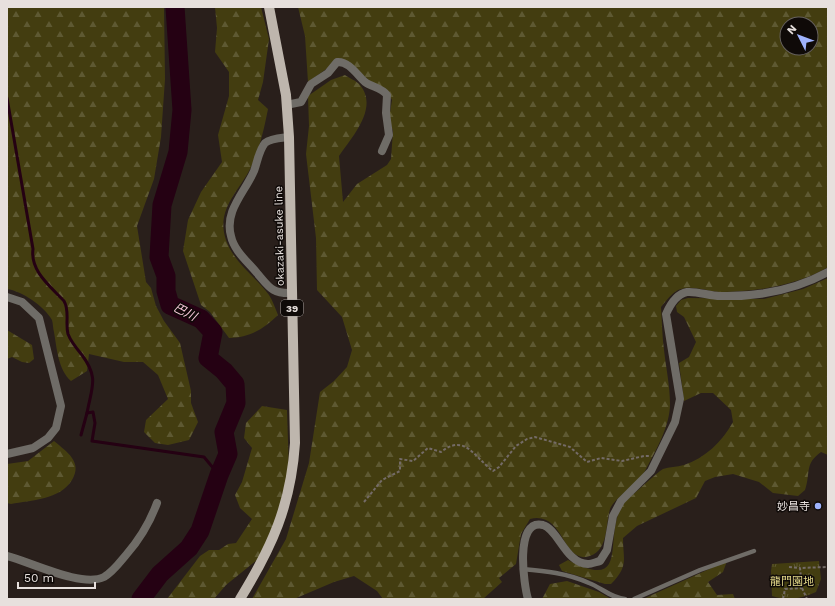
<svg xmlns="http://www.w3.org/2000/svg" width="835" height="606" viewBox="0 0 835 606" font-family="'Work Sans','Noto Sans JP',sans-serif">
  <defs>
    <pattern id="forest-firs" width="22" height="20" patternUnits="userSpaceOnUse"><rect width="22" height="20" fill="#433d10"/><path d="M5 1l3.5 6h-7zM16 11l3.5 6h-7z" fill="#5e5932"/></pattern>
    <pattern id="park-tufts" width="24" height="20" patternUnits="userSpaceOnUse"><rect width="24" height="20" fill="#433d10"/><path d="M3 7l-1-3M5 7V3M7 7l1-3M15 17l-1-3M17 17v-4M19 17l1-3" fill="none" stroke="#5e5932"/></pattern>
  </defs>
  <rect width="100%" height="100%" fill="#291f1b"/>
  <!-- forest -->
  <g fill="url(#forest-firs)" fill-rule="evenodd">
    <path d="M7,7H164L165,79L161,137L154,179L137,226L146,282L151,288L156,306L164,321L180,343L191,391V403L198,422L189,440L168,445L155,443L144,432L146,420L168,399L158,375L143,362H124L89,354L87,371L71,381C58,369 57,349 54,332C53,329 53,323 52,320C44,306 22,291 7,289Z"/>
    <path d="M215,7H261L269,39L263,82L258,100L268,109C264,129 260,147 252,165C241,190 215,208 226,240C234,263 255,276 269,295C273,301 275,308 278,315C264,329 249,338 229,338L210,312L201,305L183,251L188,220L201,192L222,162L218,135L229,96V72L215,52L217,28Z"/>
    <path d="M298,7H828V267C798,285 756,292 721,292C709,292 694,285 681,289C673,291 666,301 661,307C662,321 662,336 664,350C666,368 670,386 670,404C670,426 656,450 646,469C639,483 614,498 610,509C605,526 609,553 586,557C562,560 563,511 530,519L521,534L516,564L499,578L502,582L483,599H383L377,591L354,576L334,582L294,599H252L286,539L309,463L320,392L334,381L347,367L352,350L342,317L317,290L316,238L306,154L309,126L308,96L331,80L345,75C349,78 357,81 360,85C379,108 352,137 339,156L343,202L357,184L387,165L391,159L393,131L389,119L392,100L388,92L371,82L347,61L329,67L308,82L305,36ZM787,24H811V48H787Z"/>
    <path d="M828,278V455L821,452C804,464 811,473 805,490L798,496L773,493L759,482L733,474L715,477L705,481L696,498L637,526L623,538C623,560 629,566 611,584H605L562,571L559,565L568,560C633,594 601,534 624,503C628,499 659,471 663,469C669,467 677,467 684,465C705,458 722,442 733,422L731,410L713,393H701L684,401L679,363L689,357L696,342L684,317L677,312L676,306L681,300L688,298L764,299L803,289Z"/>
    <path d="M7,330L32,345L34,359L29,363L22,362L12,357L7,359Z"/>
    <path d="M262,406L287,410L289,473L285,508L258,559L226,585L214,599H167L200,556L209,550H219L228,544L236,543L252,519L240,508L235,495L242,482L252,448L244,438L246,423Z"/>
    <path d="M54,441C67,452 83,462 72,480C60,500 31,500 11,504L7,503V464L28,461Z"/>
    <path d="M727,561L723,572L708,582L717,595L733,594L735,599H643Z"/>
    <path d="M567,581L599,592L611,599H542L550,584Z"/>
  </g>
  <!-- park -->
  <path fill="url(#park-tufts)" d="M819,561L821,579L816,592C800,599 788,601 772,596L771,571L772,564Z"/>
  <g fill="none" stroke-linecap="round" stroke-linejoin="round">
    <!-- stream -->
    <g stroke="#250113" stroke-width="3">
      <path d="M7,98L33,249C30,271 50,286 64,301C70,311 65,323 68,334C71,342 77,349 82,355C99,378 92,386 87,413L93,412L95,423L92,441L204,457L219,475"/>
      <path d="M81,435L87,413"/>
    </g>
    <!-- river -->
    <path stroke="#250113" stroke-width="19" d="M141,599L160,574L189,548L200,531L219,475L228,454L224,432L236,403L235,384L224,371L208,358L213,332L201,319L170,305L166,291V276L159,257L162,205L178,152L182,110L175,7"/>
    <!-- path -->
    <g stroke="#746b67" stroke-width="2" stroke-dasharray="3 2" stroke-linecap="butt">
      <path d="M364,502L382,480L400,471V459L413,461L428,448L441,452C465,433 474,457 493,471L499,467L516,446L527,439L535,437L570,447L587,462L601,458L622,461L644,456H649"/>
      <path d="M789,567L800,568"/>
      <path d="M802,588L807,599"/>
      <path d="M783,599L785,589L802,588L800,568L828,567"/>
    </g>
    <!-- service -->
    <g stroke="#6f6c67" stroke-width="4.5">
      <path d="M522,569C545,571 567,573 589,583C600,587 613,599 625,599"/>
      <path d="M634,599L700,570L754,551"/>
    </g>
    <!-- minor -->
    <g stroke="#6f6c67" stroke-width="8">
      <path d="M286,105L301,102L311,84L328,73L337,62C349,61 357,75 365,82C372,87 382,88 387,95L386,113L389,135L382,151"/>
      <path d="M289,137C281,138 271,138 265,143C259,150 257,163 254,171C245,192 224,211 231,236C234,251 248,262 257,273C269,287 272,294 292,293"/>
      <path d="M7,556C31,562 82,588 104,577C113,572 120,562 126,555C140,539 150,522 157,503"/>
      <path d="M528,599C524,586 514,518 543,525C558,529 566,564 588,564C591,564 596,562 600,561L607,550L613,516L621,501L651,471L675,422L680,399L666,314C670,305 676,294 687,292C697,291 710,296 720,296C758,297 795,290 828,272"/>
    </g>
    <!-- tertiary -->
    <path stroke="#6f6c67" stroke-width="8" d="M7,297L22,302L39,318L61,406L56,428L48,438L33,448L7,454"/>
    <!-- primary -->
    <path stroke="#beb6ad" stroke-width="10" d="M240,599C272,547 291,505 295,443L289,137L286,95L269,7"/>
  </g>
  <!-- markers -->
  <circle fill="#9fb3fd" stroke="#0f0a08" stroke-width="1.5" cx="818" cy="506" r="4"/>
  <g text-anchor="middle" stroke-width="3" stroke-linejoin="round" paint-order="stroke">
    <!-- shield labels -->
    <rect fill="#0f0a08" stroke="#a6a09d" stroke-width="1" x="281" y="300" width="22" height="16" rx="3"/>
    <g font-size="10" font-weight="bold" fill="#e7e0dd">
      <text x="292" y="312">39</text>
    </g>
    <!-- street labels -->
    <g font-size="11" fill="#e7e0dd" stroke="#0f0a08">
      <text transform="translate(279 236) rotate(-91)" y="4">okazaki-asuke line</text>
    </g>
    <!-- poi labels -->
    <g font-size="11" fill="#e7e0dd" stroke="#0f0a08" text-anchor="end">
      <text x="810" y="510">妙昌寺</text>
    </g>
    <!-- park labels -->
    <g font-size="11" fill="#e2d788" stroke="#0f0a08">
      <text x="792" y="585">龍門園地</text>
    </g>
    <!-- water labels -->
    <g font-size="12" font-style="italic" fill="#fecde0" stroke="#0f0a08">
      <text transform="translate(185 312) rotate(27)" y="4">巴川</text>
    </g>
  </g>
  <!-- border -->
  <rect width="835" height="606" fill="none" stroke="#e7e0dd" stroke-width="16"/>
  <!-- north arrow -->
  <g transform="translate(799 36) rotate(312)"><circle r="19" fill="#0f0a08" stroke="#65605d"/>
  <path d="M0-3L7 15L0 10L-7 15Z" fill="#9fb3fd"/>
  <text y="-6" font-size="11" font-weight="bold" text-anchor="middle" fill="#e7e0dd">N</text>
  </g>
  <!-- scale -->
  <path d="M18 582v6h77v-6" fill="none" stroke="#e7e0dd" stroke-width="2"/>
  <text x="24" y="582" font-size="12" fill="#e7e0dd" stroke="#0f0a08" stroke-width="3" paint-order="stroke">50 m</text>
</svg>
